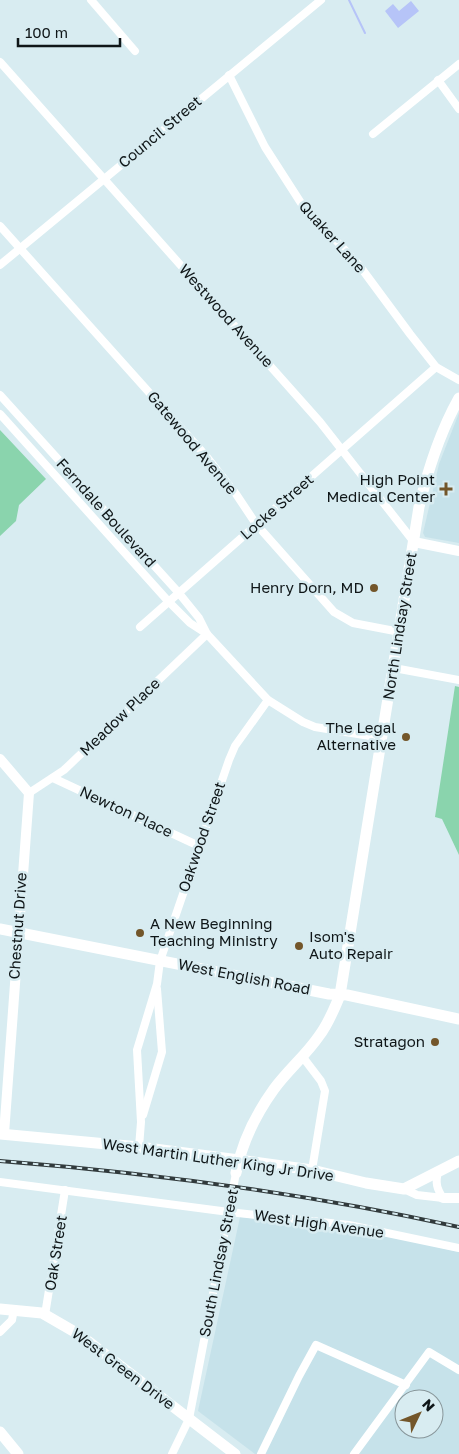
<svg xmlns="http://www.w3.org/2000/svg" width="459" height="1454" viewBox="0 0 459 1454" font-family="'Golos Text',sans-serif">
  <rect width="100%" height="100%" fill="#d8ecf1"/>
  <!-- built -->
  <g fill="#c6e2ea" fill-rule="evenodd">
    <path d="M459,413V543L425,537L423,533L439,464Z"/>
    <path d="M240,1217L367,1231L459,1252V1454H255L198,1411ZM404,1399H434V1429H404Z"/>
  </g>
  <!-- green -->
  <g fill="#8ad4ad">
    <path d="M0,430L46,479L19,505L16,521L0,536Z"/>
    <path d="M455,686L459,687V855L442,819L435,817Z"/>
  </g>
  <!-- water -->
  <path fill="#b6c4f8" d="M411,1L419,11L398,28L385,11L393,4L399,11Z"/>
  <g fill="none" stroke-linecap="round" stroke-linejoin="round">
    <!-- stream -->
    <path stroke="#b6c4f8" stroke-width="2" d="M349,0L365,33"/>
    <!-- minor -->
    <g stroke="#fff" stroke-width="8">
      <path d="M91,0L135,51"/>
      <path d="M0,62L320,422L414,542"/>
      <path d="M229,75L265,147L301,203L359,265L410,334L436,367L459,380"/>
      <path d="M438,80L459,109"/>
      <path d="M373,134L459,64"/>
      <path d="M0,226L206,456L236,494L256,524L334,612L353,623L400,632"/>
      <path d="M0,265L321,0"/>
      <path d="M0,395L178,592L199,618L207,634"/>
      <path d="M0,414L168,601L190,623L207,634L268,700L303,722L315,727L382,738"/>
      <path d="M140,627L436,367"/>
      <path d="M394,668L459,680"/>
      <path d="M53,778L199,846"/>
      <path d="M29,793L64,770L207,634"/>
      <path d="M302,1056L321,1081L325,1091L312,1170"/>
      <path d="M143,1115L162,1052L157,989"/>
      <path d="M139,1147L141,1122L137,1050L157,984L160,961L229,760L235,746L268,700"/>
      <path d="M438,1172C435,1183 437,1189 443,1198"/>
      <path d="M0,1182L229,1212L349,1225L459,1248"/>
      <path d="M404,1189L417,1195L443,1198"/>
      <path d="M45,1315L65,1190"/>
      <path d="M0,1332L12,1320L14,1309"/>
      <path d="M172,1454L189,1419L236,1173"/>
      <path d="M261,1454L299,1376L316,1345L406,1385"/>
      <path d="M354,1454L429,1352L459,1370"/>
    </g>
    <!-- tertiary -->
    <g stroke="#fff" stroke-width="10">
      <path d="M414,542L459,551"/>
      <path d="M0,759L29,793L4,1134"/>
      <path d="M443,1198H459"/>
    </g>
    <!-- secondary -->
    <g stroke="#fff" stroke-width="11">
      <path d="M0,929L329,994L347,995L459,1019"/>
      <path d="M0,1134L139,1147L239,1160L312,1170L366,1183L404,1189L459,1161"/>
      <path d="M236,1173C242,1142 256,1114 274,1089C288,1070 306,1055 319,1036C329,1023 334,1009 340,995L419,507C428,469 440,432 459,398"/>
      <path d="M0,1309L42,1313L80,1335L235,1454"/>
      <path d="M0,1432L18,1454"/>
    </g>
    <!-- rail casing -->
    <g stroke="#313a3c" stroke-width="4">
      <path id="rail" d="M0,1161C154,1173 308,1194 459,1227"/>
    </g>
    <!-- rail -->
    <use href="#rail" stroke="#d8ecf1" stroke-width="2" stroke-dasharray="5.5" stroke-linecap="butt"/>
  </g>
  <!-- markers -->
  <g fill="#73562a" stroke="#d8ecf1" stroke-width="2">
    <path d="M443.5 481.5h5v5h5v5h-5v5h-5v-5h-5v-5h5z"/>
    <circle cx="374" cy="588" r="5"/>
    <circle cx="406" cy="737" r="5"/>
    <circle cx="140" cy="933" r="5"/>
    <circle cx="299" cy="946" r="5"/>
    <circle cx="435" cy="1042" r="5"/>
  </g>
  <g text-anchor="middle" stroke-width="5" stroke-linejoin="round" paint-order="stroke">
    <!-- street labels -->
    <g font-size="15" fill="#0f1618" stroke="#d8ecf1">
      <text transform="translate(160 132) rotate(-40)" y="5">Council Street</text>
      <text transform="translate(332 237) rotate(48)" y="5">Quaker Lane</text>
      <text transform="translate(226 316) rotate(48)" y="5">Westwood Avenue</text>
      <text transform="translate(192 443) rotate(50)" y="5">Gatewood Avenue</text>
      <text transform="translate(277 507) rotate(-41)" y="5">Locke Street</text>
      <text transform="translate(106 513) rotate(48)" y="5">Ferndale Boulevard</text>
      <text transform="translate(400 626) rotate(-81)" y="5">North Lindsay Street</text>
      <text transform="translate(120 717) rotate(-44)" y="5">Meadow Place</text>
      <text transform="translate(126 812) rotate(25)" y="5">Newton Place</text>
      <text transform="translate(202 837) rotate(-71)" y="5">Oakwood Street</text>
      <text transform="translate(18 926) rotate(-86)" y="5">Chestnut Drive</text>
      <text transform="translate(244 977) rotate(11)" y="5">West English Road</text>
      <text transform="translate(218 1160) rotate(8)" y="5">West Martin Luther King Jr Drive</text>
      <text transform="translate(319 1224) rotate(8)" y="5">West High Avenue</text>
      <text transform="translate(56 1253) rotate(-81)" y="5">Oak Street</text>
      <text transform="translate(219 1263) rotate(-79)" y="5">South Lindsay Street</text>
      <text transform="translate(123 1369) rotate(37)" y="5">West Green Drive</text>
    </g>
    <!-- poi labels -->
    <g font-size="15" fill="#0f1618" stroke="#d8ecf1" text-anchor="end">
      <text x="435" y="485">High Point<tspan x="435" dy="17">Medical Center</tspan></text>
      <text x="364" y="593">Henry Dorn, MD</text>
      <text x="396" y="733">The Legal<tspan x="396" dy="17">Alternative</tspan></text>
      <text x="150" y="929" text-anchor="start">A New Beginning<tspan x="150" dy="17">Teaching Ministry</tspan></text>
      <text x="309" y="942" text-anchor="start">Isom's<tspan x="309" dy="17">Auto Repair</tspan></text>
      <text x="425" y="1047">Stratagon</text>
    </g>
  </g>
  <!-- north arrow -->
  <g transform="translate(419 1414) rotate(47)"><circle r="24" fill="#d8ecf1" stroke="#88969a"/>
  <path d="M0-4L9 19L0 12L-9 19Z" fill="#73562a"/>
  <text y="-8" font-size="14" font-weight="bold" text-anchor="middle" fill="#0f1618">N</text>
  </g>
  <!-- scale -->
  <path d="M18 38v8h102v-8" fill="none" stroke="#0f1618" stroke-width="2.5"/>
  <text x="25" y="38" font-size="15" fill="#0f1618" stroke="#d8ecf1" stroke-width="4" paint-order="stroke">100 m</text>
</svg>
